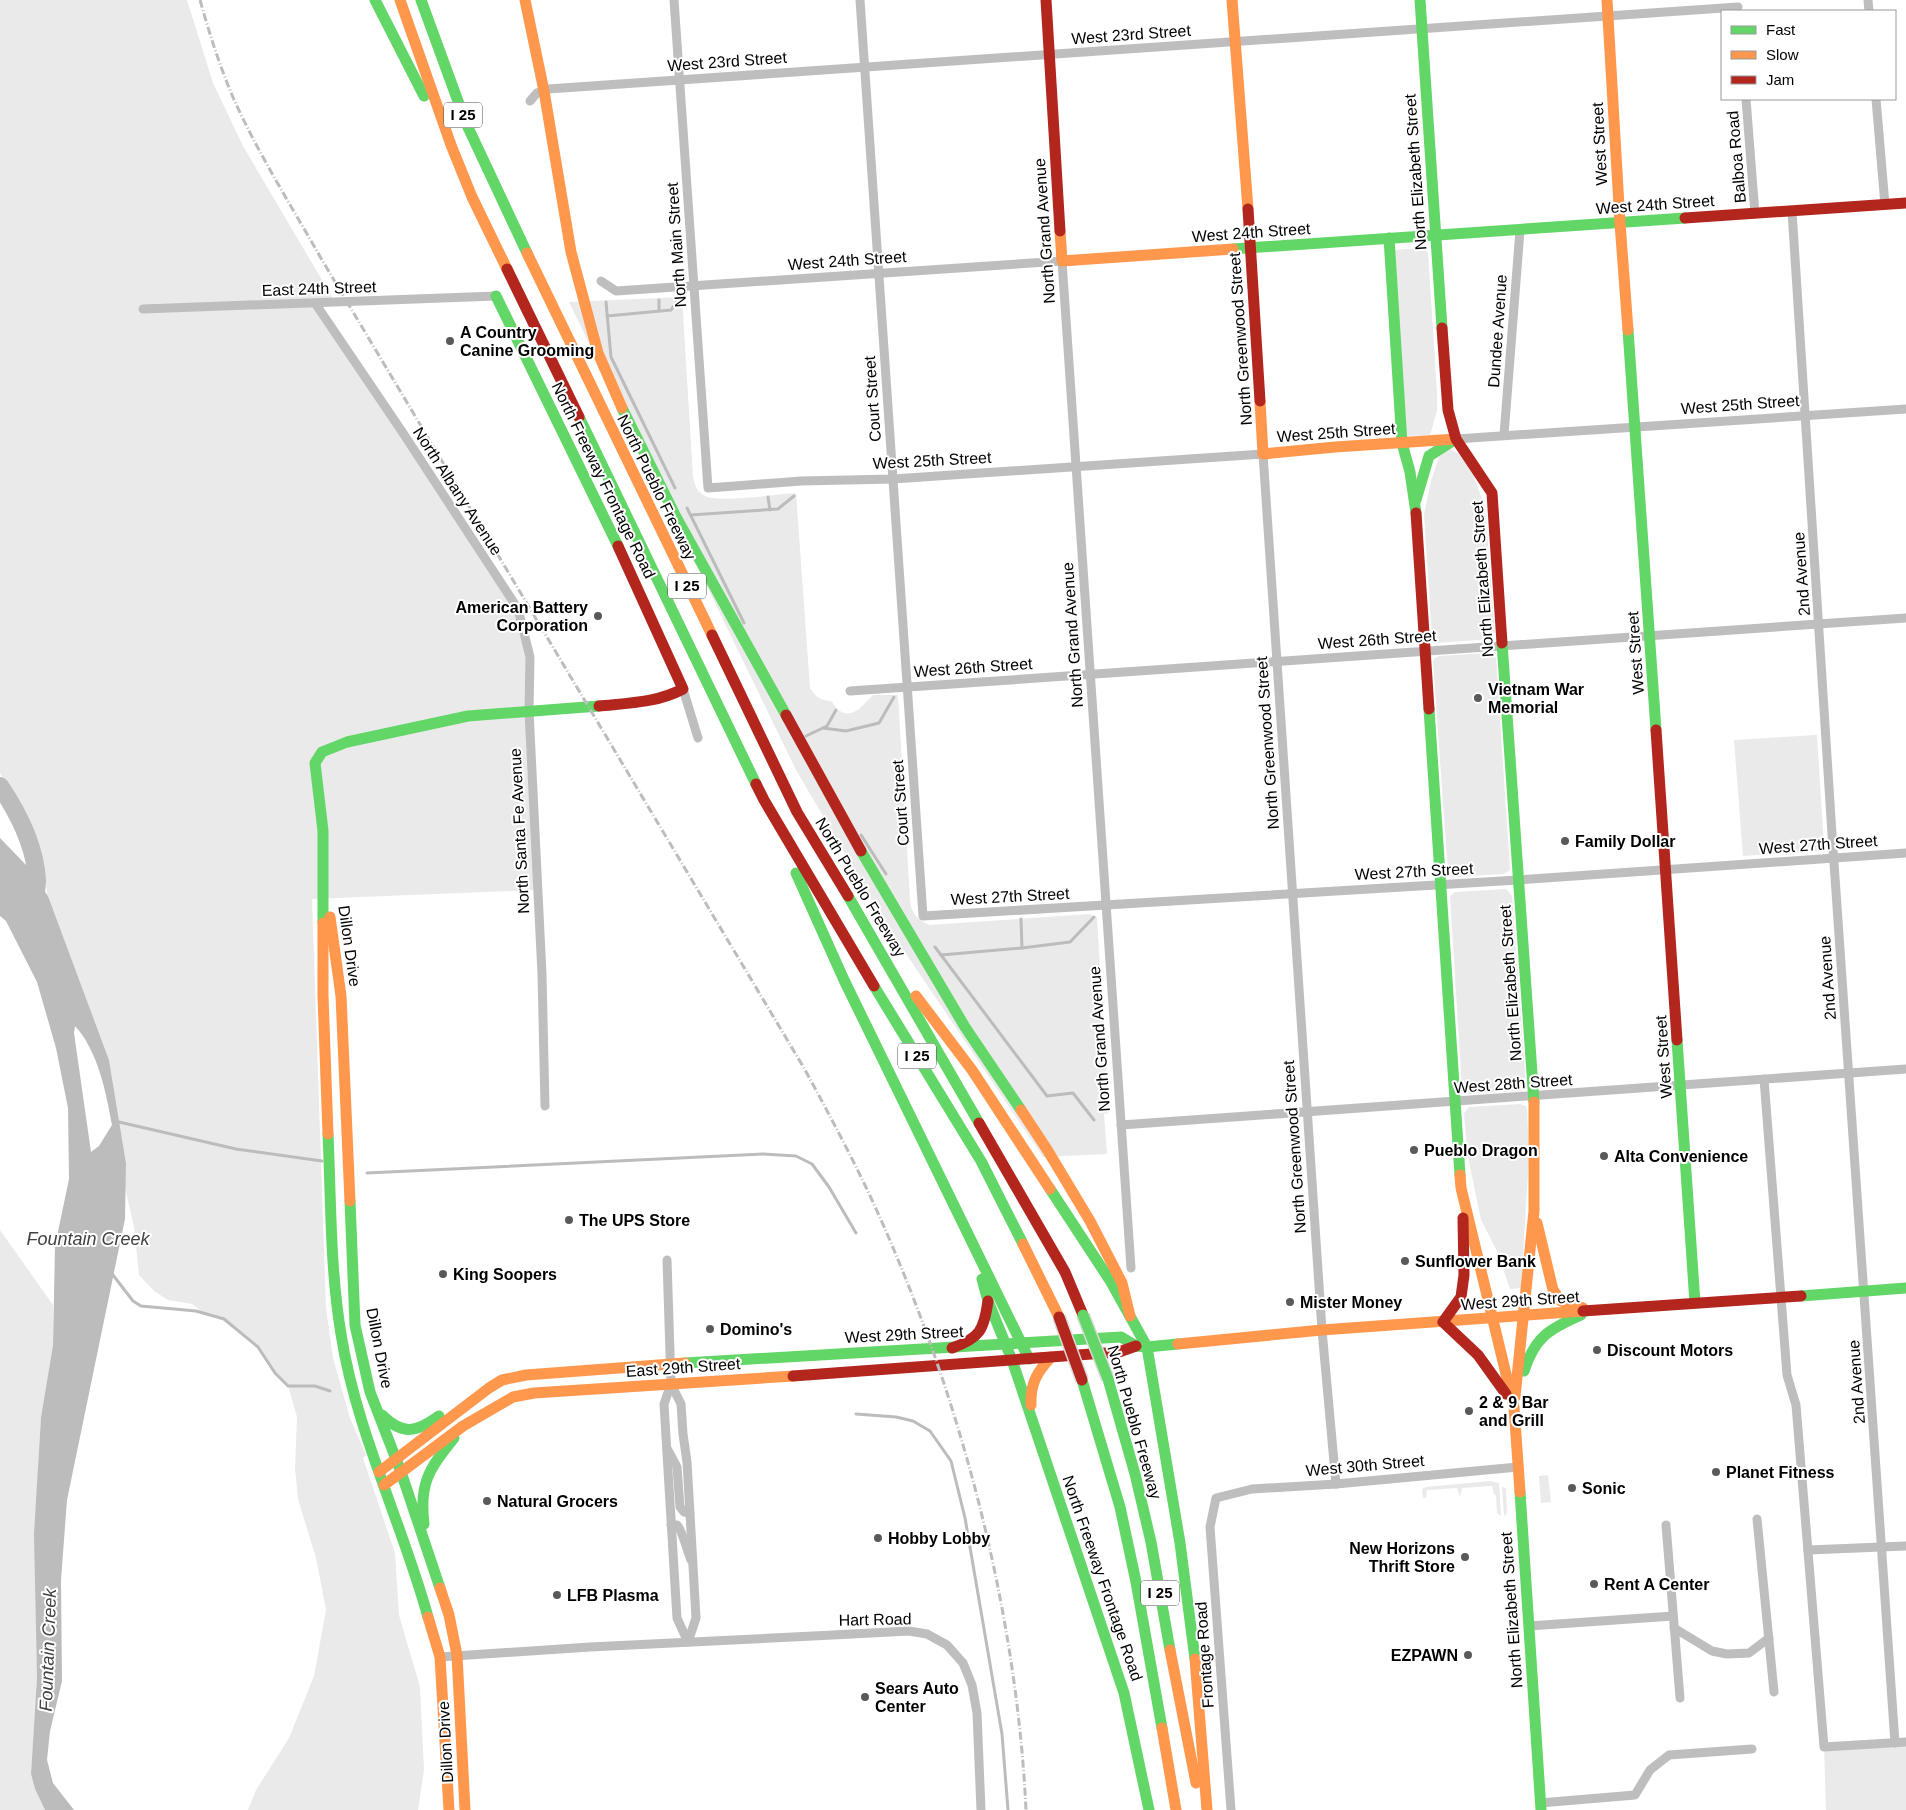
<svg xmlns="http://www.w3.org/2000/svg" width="1906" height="1810" viewBox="0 0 1906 1810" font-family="Arial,sans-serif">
  <rect width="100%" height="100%" fill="#fff"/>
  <!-- green -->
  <g fill="#eaeaea">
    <path d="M0,0H187L213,83L243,146L335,302L316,303L518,609L530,657L538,890L312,899L326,1308L333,1358L350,1418L366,1455L363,1458L395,1553L399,1615L420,1687L424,1770L418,1810H248L256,1790L289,1738L314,1676L326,1610L316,1558L298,1499L295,1468L297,1417L288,1386L275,1373L258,1347L224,1319L205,1314L192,1304L168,1300L154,1291L139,1275L134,1227L125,1188L126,1163L109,1060L48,896L38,845L0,773Z"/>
    <path d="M1423,248L1428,253L1437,392V411L1430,435L1407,436L1394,250Z"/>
    <path d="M682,297L693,477C695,486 697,492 705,496C719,503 778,494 796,493L810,688C813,692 816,697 821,699C824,701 829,700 832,702C834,704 835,707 837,709C853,722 863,704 873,695H898L910,900C911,913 917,919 929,925L1090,914L1097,918L1109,1113L1104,1114L1107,1154L1043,1157L890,930L796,770L569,302Z"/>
    <path d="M1450,449L1459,454L1473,474L1485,507L1495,633L1490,639L1437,643L1432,638L1424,514L1431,481L1440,454Z"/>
    <path d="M1488,653H1492L1496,658L1510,870L1504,874L1453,877L1448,873L1433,661L1435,658L1439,656Z"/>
    <path d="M1817,735L1824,847L1820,851L1743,856L1734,740Z"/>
    <path d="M1506,889L1512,896L1526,1086L1521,1091L1468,1094L1462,1089L1450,896L1455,892Z"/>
    <path d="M1520,1104L1526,1106L1527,1109L1529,1156L1521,1288L1510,1289L1497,1251L1481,1220L1467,1152L1464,1113L1469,1107Z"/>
    <path d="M0,1230L53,1305V1345L41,1417L38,1468L37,1677L31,1774L35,1789L45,1810H0Z"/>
    <path d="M1548,1475L1551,1502L1541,1503L1539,1476Z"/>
    <path d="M1490,1481L1499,1483L1501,1516L1497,1513L1496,1495L1494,1494L1492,1486L1462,1488L1460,1497L1457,1488L1427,1490L1426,1498H1423L1422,1489L1426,1487Z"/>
    <path d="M1502,1487L1506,1488L1507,1513L1504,1516Z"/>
    <path d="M1906,1741V1810H1826L1824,1747Z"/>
  </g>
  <!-- water -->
  <path fill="#bcbcbc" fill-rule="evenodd" d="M0,838L26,865L48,896L109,1060L126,1163L125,1219L67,1500L61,1580L62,1681L50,1731L47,1760L53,1783L74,1810H45L35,1789L31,1774L37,1677L34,1534L41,1417L53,1345L55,1246L69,1179L68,1108L56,1048L37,982L6,921L0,916ZM75,1026C98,1051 106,1092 112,1125L99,1146L91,1152L74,1033Z"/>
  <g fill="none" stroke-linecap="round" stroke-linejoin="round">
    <!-- stream -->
    <g stroke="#bcbcbc" stroke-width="3">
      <path d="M659,300V311"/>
      <path d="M606,302L611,357L675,488"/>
      <path d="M607,316L671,310L679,299"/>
      <path d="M768,497L770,510"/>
      <path d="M687,508L744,623"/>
      <path d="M691,515L778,509L794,496"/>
      <path d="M823,728L846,731L879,723L894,697"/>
      <path d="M806,736L827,726L836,710"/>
      <path d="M861,835L886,874"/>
      <path d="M1021,919L1022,948"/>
      <path d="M935,947L1047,1096L1073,1093L1094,1120"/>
      <path d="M941,955L1022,948L1070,942L1094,917"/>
      <path d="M119,1122L236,1149L322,1161"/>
      <path d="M367,1173L763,1154L796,1156L812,1164L829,1187L856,1233"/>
      <path d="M113,1275L133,1301L141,1306L196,1311L224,1319L258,1347L275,1373L288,1386H315L330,1391"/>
      <path d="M856,1414L896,1417L913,1421L930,1431L951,1461L965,1518L1002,1734L1008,1810"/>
    </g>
    <!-- river -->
    <path stroke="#bcbcbc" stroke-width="18" d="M0,786C19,814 35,845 37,880C37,887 35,896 35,903"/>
    <!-- street -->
    <g stroke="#bebebe" stroke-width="9">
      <path d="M674,0L708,488L801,481L893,479L1263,454L1322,1330L1336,1484"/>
      <path d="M860,0L923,916L1518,880L1906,853"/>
      <path d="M1868,0L1869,11"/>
      <path d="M1746,99L1755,214"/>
      <path d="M1876,99L1885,205"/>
      <path d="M530,101L537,93L548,89L1738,7"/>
      <path d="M1792,211L1832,834L1895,1743"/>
      <path d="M601,281L616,291L1062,261L1131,1268"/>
      <path d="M315,303L403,433L518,609L530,657L529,711L542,974L545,1106"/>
      <path d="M143,309L496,296"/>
      <path d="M1504,435L1520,230"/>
      <path d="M1456,439L1906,409"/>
      <path d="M683,689L698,738"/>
      <path d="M850,691L1906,618"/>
      <path d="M1764,1079L1787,1375L1796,1405L1824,1747L1906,1742"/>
      <path d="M1121,1125L1906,1069"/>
      <path d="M667,1260L671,1384L664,1404L677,1618L688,1642"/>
      <path d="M671,1384L681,1404L683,1434L687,1462L696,1618L688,1642"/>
      <path d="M668,1450L677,1467L680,1507L684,1512L690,1513"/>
      <path d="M1757,1519L1774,1692"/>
      <path d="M671,1525H677C682,1529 687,1551 691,1560"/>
      <path d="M1666,1525L1680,1698"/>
      <path d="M1808,1550L1906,1546"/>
      <path d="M1529,1626L1673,1616"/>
      <path d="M1674,1628L1712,1651L1727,1654L1749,1653L1769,1638"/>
      <path d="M440,1657L590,1647L833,1635L909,1631L927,1634L947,1645L963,1663L972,1685L977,1713L981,1810"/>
      <path d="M1540,1803L1635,1795L1650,1770L1669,1755L1752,1749"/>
      <path d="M1231,1810L1210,1527L1216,1498L1252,1489L1336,1484L1518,1467"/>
    </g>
    <!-- fast -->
    <g stroke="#63d668" stroke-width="11">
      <path d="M375,0L424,96"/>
      <path d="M421,0L466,123L527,253"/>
      <path d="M1420,0L1442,328"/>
      <path d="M1389,238L1402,443L1410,472L1416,513"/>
      <path d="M1233,249L1685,218"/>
      <path d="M496,296L618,546"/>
      <path d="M1628,330L1656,730"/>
      <path d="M622,408L676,517L786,715"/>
      <path d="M579,417L756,784"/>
      <path d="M1416,500L1429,456L1454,440"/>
      <path d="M1502,643L1534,1102"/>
      <path d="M1429,709L1460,1175"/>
      <path d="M861,851L965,1027L1021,1110"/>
      <path d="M796,873L844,980L1029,1359"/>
      <path d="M848,896L979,1123"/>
      <path d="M323,923V831L315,763L322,752L347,742L468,716L599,706"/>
      <path d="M874,986L981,1161L1023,1244"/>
      <path d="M1677,1040L1695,1303"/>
      <path d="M328,1134C331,1200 330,1268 341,1334C356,1431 402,1523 428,1617"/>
      <path d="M1050,1189L1111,1282L1147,1347L1180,1543L1195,1659"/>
      <path d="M350,1201L355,1325L370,1392L401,1472L440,1588"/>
      <path d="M982,1279L988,1301L1012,1360"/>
      <path d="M1801,1296L1906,1288"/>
      <path d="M1012,1360L1124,1693L1149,1810"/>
      <path d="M685,1363L1121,1337L1136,1346L1147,1347L1178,1344"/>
      <path d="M1524,1371C1535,1337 1549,1329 1581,1315"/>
      <path d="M1108,1379L1135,1474L1151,1542L1170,1650"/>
      <path d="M1082,1380L1120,1507L1136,1582L1162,1728"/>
      <path d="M382,1415C403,1436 417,1432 439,1416"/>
      <path d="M1520,1492L1541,1810"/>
      <path d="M424,1524C419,1483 429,1469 454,1438"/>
    </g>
    <!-- slow -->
    <g stroke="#ff974d" stroke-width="11">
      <path d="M400,0L451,145L472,197L507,269"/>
      <path d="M525,0L544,91L571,252L598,353L622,408"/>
      <path d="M1232,0L1248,209"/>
      <path d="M1607,0L1620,223L1628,330"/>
      <path d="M1060,231L1062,261L1233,249"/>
      <path d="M527,253L712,635"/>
      <path d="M1260,401L1263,454L1335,447L1456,439"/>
      <path d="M330,917L341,996L350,1201"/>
      <path d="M323,923V996L328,1134"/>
      <path d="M916,996L972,1070L1050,1189"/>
      <path d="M1021,1110L1048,1151L1090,1221L1122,1283L1130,1316"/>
      <path d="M1460,1175L1461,1188L1514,1407L1520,1492"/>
      <path d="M1537,1223L1553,1290L1561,1301L1583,1308"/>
      <path d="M1023,1244L1059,1317"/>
      <path d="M1178,1344L1322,1330L1583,1311"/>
      <path d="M1515,1397L1534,1211V1102"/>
      <path d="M1031,1405C1030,1384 1037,1372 1051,1357"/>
      <path d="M379,1472L489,1388L502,1380L526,1375L685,1363"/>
      <path d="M384,1485L463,1426L513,1397L534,1393L793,1376"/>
      <path d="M440,1588L449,1615L457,1655L465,1810"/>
      <path d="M428,1617L440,1657L449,1810"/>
      <path d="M1170,1650L1196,1783"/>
      <path d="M1195,1659L1207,1810"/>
      <path d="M1162,1728L1176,1810"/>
    </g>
    <!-- jam -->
    <g stroke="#b3261e" stroke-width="11">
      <path d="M1046,0L1060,231"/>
      <path d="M1248,209L1260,401"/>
      <path d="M1685,218L1906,203"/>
      <path d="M507,269L579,417"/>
      <path d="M1442,328L1448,410L1456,439L1492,493L1502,643"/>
      <path d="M1416,513L1429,709"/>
      <path d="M712,635L797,812L848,896"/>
      <path d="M599,706C629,703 656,703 683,689L618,546"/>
      <path d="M786,715L861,851"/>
      <path d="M1656,730L1677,1040"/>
      <path d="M756,784L764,800L874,986"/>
      <path d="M979,1123L1065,1272L1083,1315"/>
      <path d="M1463,1218L1464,1275L1461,1297L1443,1322L1478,1355L1506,1394"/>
      <path d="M1583,1311L1801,1296"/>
      <path d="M952,1348C980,1338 984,1330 988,1301"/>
      <path d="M793,1376L1119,1352L1136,1346"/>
    </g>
    <!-- rail -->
    <path stroke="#bdbdbd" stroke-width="3" stroke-dasharray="8 2.5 1 2.5" stroke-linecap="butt" d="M200,0C209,32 219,64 232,95C256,150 292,207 322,260L804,1068C835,1125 866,1183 891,1243C966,1419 1017,1619 1026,1810"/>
    <!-- fast-bridge casing -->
    <g stroke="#dbdbdb" stroke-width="14" stroke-linecap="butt">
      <path id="fast-bridge" d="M1083,1315L1108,1379"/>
    </g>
    <!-- jam-bridge casing -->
    <g stroke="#dbdbdb" stroke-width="14" stroke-linecap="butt">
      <path id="jam-bridge" d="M1059,1317L1082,1380"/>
    </g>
    <!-- fast-bridge -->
    <use href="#fast-bridge" stroke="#63d668" stroke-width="11"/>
    <!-- jam-bridge -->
    <use href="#jam-bridge" stroke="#b3261e" stroke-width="11"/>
  </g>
  <!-- markers -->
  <g fill="#595959" stroke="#fff" stroke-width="2">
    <circle cx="450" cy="341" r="5"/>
    <circle cx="598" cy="616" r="5"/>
    <circle cx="1478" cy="698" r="5"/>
    <circle cx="1565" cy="841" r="5"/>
    <circle cx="1414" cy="1150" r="5"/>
    <circle cx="1604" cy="1156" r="5"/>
    <circle cx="569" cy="1220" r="5"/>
    <circle cx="1405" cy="1261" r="5"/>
    <circle cx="443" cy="1274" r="5"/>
    <circle cx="1290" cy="1302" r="5"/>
    <circle cx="710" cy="1329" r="5"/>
    <circle cx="1597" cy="1350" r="5"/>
    <circle cx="1469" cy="1411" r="5"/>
    <circle cx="1716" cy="1472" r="5"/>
    <circle cx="1572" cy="1488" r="5"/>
    <circle cx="487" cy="1501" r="5"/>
    <circle cx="878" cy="1538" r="5"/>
    <circle cx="1465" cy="1557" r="5"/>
    <circle cx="1594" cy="1584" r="5"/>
    <circle cx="557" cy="1595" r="5"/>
    <circle cx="1468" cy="1655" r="5"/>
    <circle cx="865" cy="1697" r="5"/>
  </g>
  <g text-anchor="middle" stroke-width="4" stroke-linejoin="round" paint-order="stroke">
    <!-- shield labels -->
    <g fill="#fff" stroke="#4c4c4c" stroke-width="1">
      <rect x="444" y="102.5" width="38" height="25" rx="4"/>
      <rect x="668" y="573.5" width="38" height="25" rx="4"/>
      <rect x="898" y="1043.5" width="38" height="25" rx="4"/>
      <rect x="1141" y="1580.5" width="38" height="25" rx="4"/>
    </g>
    <g font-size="15" font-weight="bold" fill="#000">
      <text x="463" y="120">I 25</text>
      <text x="687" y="591">I 25</text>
      <text x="917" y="1061">I 25</text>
      <text x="1160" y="1598">I 25</text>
    </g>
    <!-- street labels -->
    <g font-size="16" fill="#000" stroke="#fff">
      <text transform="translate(1131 34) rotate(-4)" y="6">West 23rd Street</text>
      <text transform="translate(727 61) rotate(-4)" y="6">West 23rd Street</text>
      <text transform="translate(1599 144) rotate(-93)" y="6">West Street</text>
      <text transform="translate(1736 157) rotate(-95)" y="6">Balboa Road</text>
      <text transform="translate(1415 172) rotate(-94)" y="6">North Elizabeth Street</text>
      <text transform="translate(1655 204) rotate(-4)" y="6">West 24th Street</text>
      <text transform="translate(1044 231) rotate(-94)" y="6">North Grand Avenue</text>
      <text transform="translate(1251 232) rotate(-4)" y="6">West 24th Street</text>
      <text transform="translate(676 245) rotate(-94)" y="6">North Main Street</text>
      <text transform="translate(847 260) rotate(-4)" y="6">West 24th Street</text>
      <text transform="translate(319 288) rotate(-2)" y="6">East 24th Street</text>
      <text transform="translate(1497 331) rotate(-86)" y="6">Dundee Avenue</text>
      <text transform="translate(1240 339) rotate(-94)" y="6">North Greenwood Street</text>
      <text transform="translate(872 399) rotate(-94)" y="6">Court Street</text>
      <text transform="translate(1740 404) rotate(-4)" y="6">West 25th Street</text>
      <text transform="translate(1336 432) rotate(-4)" y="6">West 25th Street</text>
      <text transform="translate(932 460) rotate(-3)" y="6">West 25th Street</text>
      <text transform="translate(604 480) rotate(64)" y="6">North Freeway Frontage Road</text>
      <text transform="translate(657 487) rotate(64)" y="6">North Pueblo Freeway</text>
      <text transform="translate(458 491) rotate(57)" y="6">North Albany Avenue</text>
      <text transform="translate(1801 574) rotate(-94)" y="6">2nd Avenue</text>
      <text transform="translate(1482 579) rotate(-94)" y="6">North Elizabeth Street</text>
      <text transform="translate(1072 635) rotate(-94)" y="6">North Grand Avenue</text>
      <text transform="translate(1377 639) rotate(-4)" y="6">West 26th Street</text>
      <text transform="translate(1635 653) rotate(-94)" y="6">West Street</text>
      <text transform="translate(973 667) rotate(-4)" y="6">West 26th Street</text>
      <text transform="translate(1267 743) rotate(-94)" y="6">North Greenwood Street</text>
      <text transform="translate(900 803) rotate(-94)" y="6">Court Street</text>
      <text transform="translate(519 831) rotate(-93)" y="6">North Santa Fe Avenue</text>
      <text transform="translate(1818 844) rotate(-4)" y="6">West 27th Street</text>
      <text transform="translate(1414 871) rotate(-3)" y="6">West 27th Street</text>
      <text transform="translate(861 887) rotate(59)" y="6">North Pueblo Freeway</text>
      <text transform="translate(1010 896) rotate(-3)" y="6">West 27th Street</text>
      <text transform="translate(350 946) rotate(82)" y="6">Dillon Drive</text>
      <text transform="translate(1827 978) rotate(-94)" y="6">2nd Avenue</text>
      <text transform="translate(1510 983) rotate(-94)" y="6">North Elizabeth Street</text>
      <text transform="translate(1099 1039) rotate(-94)" y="6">North Grand Avenue</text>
      <text transform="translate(1663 1057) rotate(-94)" y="6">West Street</text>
      <text transform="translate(1513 1083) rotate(-4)" y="6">West 28th Street</text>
      <text transform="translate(1294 1147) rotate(-94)" y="6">North Greenwood Street</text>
      <text transform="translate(1520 1300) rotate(-4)" y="6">West 29th Street</text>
      <text transform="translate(904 1334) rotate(-3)" y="6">West 29th Street</text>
      <text transform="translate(380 1348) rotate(79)" y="6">Dillon Drive</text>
      <text transform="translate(683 1367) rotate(-4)" y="6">East 29th Street</text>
      <text transform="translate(1856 1382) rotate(-94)" y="6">2nd Avenue</text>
      <text transform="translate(1135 1422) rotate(74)" y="6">North Pueblo Freeway</text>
      <text transform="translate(1365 1465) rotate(-5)" y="6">West 30th Street</text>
      <text transform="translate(1103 1578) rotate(71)" y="6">North Freeway Frontage Road</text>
      <text transform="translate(1511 1610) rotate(-94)" y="6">North Elizabeth Street</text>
      <text transform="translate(875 1619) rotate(-1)" y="6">Hart Road</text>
      <text transform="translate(1204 1655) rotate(-94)" y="6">Frontage Road</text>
      <text transform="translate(445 1742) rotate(-93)" y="6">Dillon Drive</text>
    </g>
    <!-- poi labels -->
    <g font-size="16" font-weight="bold" fill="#000" stroke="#fff" text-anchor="start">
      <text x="460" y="338">A Country<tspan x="460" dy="18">Canine Grooming</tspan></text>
      <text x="588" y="613" text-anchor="end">American Battery<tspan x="588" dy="18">Corporation</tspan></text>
      <text x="1488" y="695">Vietnam War<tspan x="1488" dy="18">Memorial</tspan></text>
      <text x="1575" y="847">Family Dollar</text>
      <text x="1424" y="1156">Pueblo Dragon</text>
      <text x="1614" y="1162">Alta Convenience</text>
      <text x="579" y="1226">The UPS Store</text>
      <text x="1415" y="1267">Sunflower Bank</text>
      <text x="453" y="1280">King Soopers</text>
      <text x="1300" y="1308">Mister Money</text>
      <text x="720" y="1335">Domino's</text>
      <text x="1607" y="1356">Discount Motors</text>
      <text x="1479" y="1408">2 &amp; 9 Bar<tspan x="1479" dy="18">and Grill</tspan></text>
      <text x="1726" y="1478">Planet Fitness</text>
      <text x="1582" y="1494">Sonic</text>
      <text x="497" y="1507">Natural Grocers</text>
      <text x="888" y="1544">Hobby Lobby</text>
      <text x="1455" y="1554" text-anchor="end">New Horizons<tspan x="1455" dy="18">Thrift Store</tspan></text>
      <text x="1604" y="1590">Rent A Center</text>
      <text x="567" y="1601">LFB Plasma</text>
      <text x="1458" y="1661" text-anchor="end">EZPAWN</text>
      <text x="875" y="1694">Sears Auto<tspan x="875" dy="18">Center</tspan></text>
    </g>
    <!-- water labels -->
    <g font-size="18" font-style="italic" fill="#414141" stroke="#fff">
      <text x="88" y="1245">Fountain Creek</text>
      <text transform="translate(48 1650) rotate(-88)" y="6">Fountain Creek</text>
    </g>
  </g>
  <!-- legend -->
  <rect x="1721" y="10" width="175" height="90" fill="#ffffff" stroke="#999999"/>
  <rect x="1731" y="26" width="25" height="8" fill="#63d668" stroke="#999999"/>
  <text x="1766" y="35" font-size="15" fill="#000000">Fast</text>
  <rect x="1731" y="51" width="25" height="8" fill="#ff974d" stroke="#999999"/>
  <text x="1766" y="60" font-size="15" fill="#000000">Slow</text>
  <rect x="1731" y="76" width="25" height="8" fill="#b3261e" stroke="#999999"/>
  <text x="1766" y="85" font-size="15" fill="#000000">Jam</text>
</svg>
